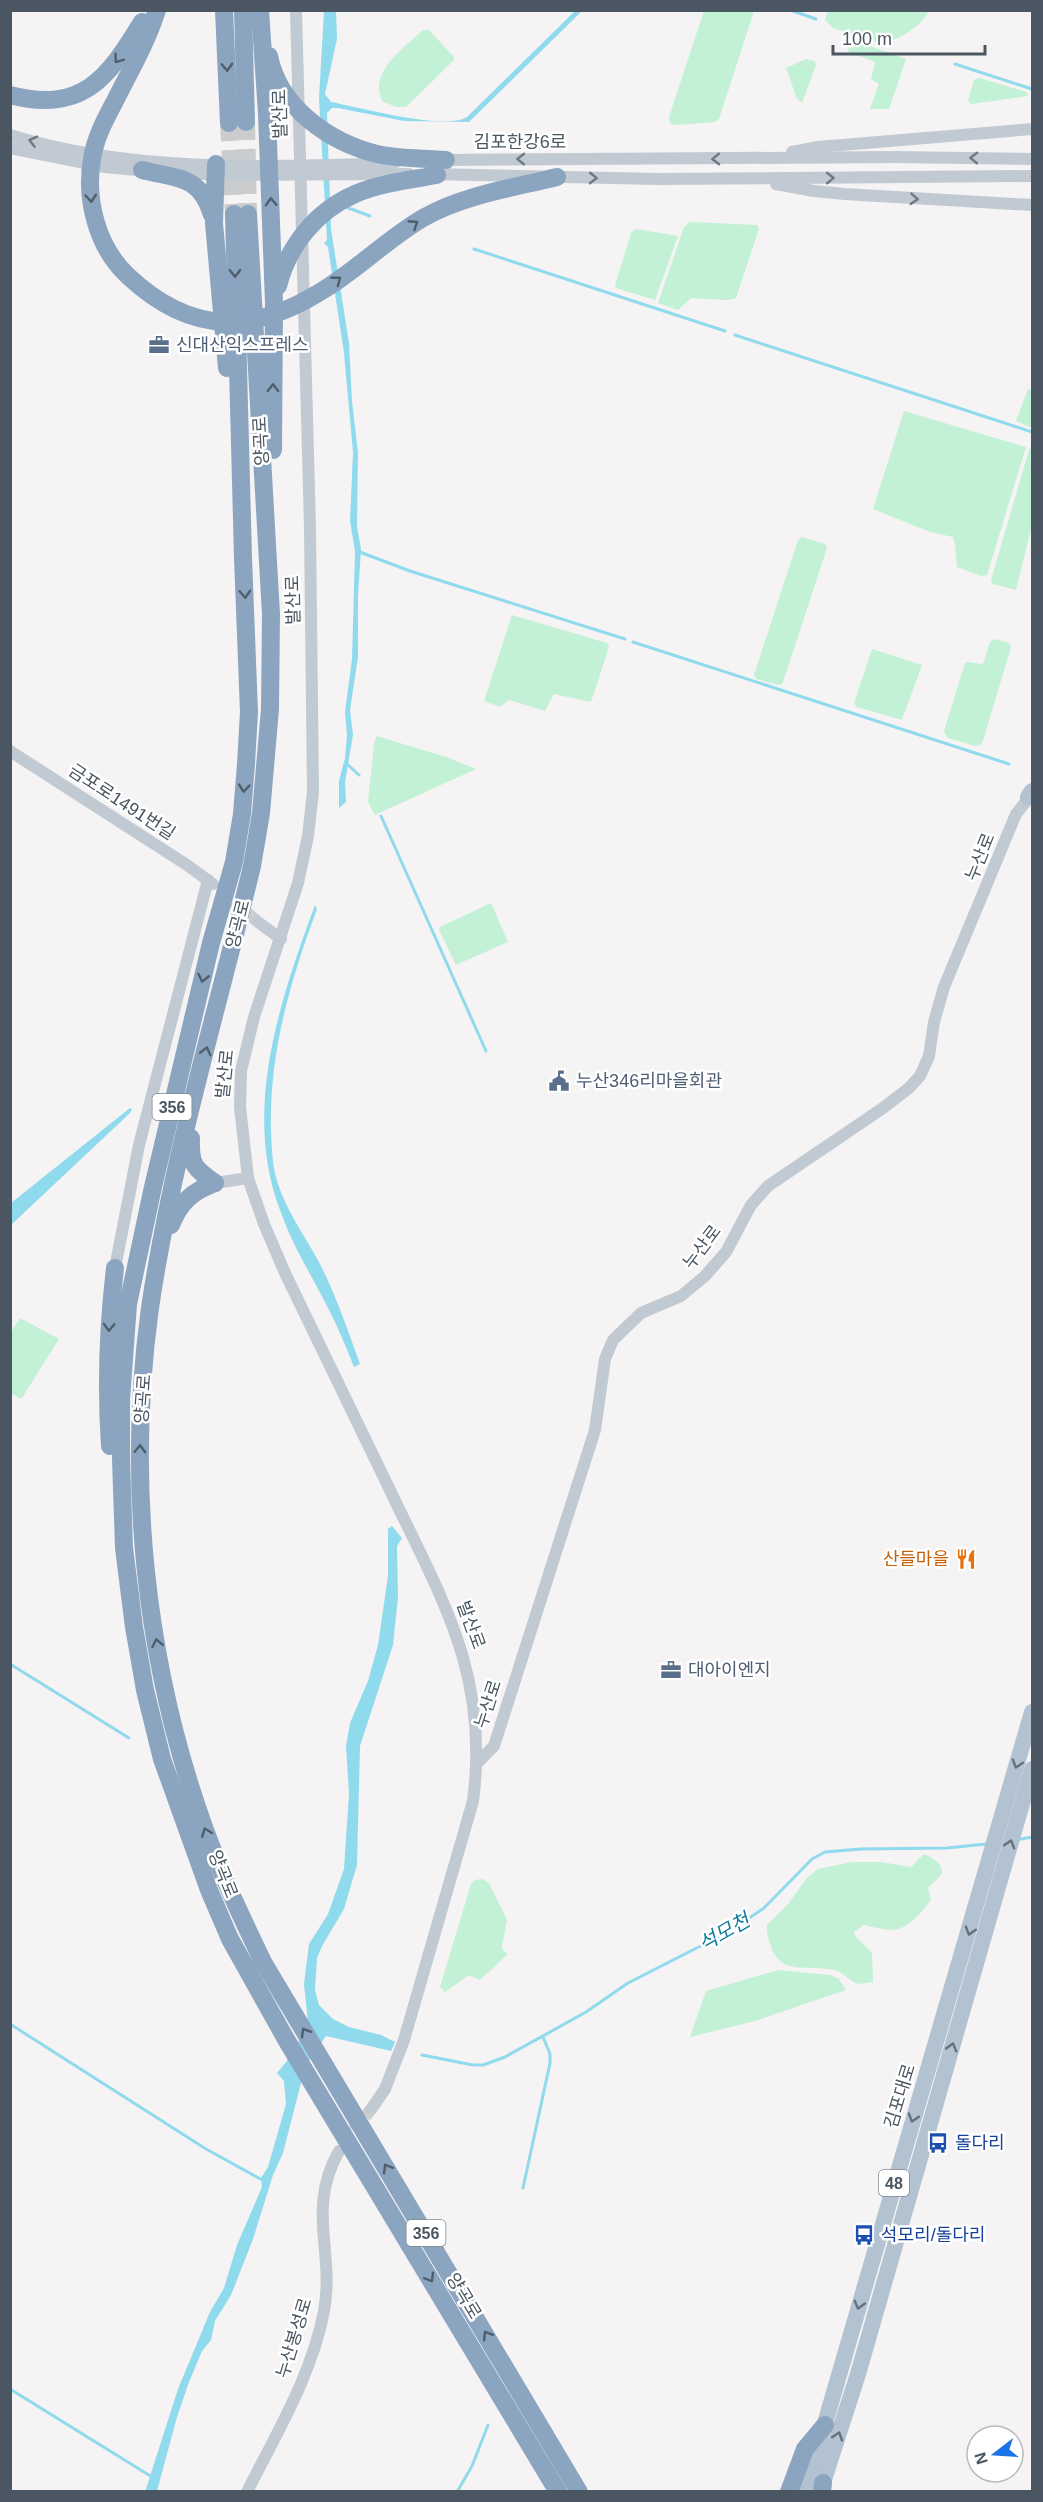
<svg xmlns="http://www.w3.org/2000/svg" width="1043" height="2502" viewBox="0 0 1043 2502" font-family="Helvetica,'Noto Sans KR',sans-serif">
  <rect width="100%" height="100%" fill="#f5f3f3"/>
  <!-- green -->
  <g fill="#c3f1d5">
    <path d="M704,11H754L719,119L715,122L675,125L670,123L669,117Z"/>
    <path d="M828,11H929C921,26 898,41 881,43L833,28L825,20Z"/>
    <path d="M428,29L454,57V60L406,107H396L382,101C369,71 403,49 422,31Z"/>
    <path d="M853,40L906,59L889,109H870L879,84L871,79L875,62L848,52L850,41Z"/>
    <path d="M806,59L815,61L816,65L802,103L797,99L786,68Z"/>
    <path d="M979,78L1023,91L1027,92L1028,96L971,104L968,100L974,80Z"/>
    <path d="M690,222L757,225L759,229L736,298L728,300L691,298L678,310L658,303L684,227Z"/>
    <path d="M636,229L678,236L655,300L616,288L615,286L631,233Z"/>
    <path d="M1028,389L1032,390V428L1016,421Z"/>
    <path d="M904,411L1026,447L987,575L981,576L957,567L955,543L953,537L930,532L873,509Z"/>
    <path d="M1032,446V525L1016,590L993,584L991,580L1029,450Z"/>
    <path d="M802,537L825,544L827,548L784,679L782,684L778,685L756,679L754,675L798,540Z"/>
    <path d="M512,615L607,643L609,647L591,702L554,694L545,711L509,700L500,707L484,701Z"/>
    <path d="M994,639L1009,643L1011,647L983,741L980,745L975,746L948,738L944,731L965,663L967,662L983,664L990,642Z"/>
    <path d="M872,649L922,665L902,720L857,707L854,703Z"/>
    <path d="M377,736L446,757L476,769L375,815L368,802L374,743Z"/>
    <path d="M491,903L508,942L456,965L439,930L440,927Z"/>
    <path d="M20,1318L59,1339L22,1398H19L11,1393V1332Z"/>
    <path d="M924,1854C933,1858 943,1863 942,1874L928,1888L931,1899C925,1910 907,1929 894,1930C884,1930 873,1927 864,1925L854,1932L856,1937L872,1953L873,1982L858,1984C849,1981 844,1972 834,1970C807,1964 780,1977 770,1944C768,1937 766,1932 767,1925L789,1903L806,1879L818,1869L852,1862H881L911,1867Z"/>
    <path d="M482,1879L489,1883L507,1920L502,1946L503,1950L508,1954L480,1980L469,1975L445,1992L440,1987L471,1884L475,1880Z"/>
    <path d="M778,1970L830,1975L839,1979L846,1990L755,2021L690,2037L706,1991Z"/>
  </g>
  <!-- water -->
  <g fill="#90daee">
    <path d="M324,11H336L337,39L325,94L331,102C358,107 445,131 467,117L575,11H582L469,122L404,121L338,108H332L327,113L331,229L349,343L352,401L358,453L357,527L361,549L358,596V657L350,710L353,735L345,782L346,802L339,808V781L345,758L347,735L345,712L352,659L355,551L350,521L353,452L344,353L328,247L324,243L327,240L319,98Z"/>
    <path d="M315,905L317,909C290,982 269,1053 271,1131C272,1148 272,1165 277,1181C287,1213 306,1237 321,1266C337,1298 348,1331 360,1364L354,1367C346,1347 338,1327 328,1308C312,1276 292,1245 280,1210C242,1110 280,1000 315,905Z"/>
    <path d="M130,1108L132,1109L130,1113L11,1225V1203Z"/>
    <path d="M392,1526L402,1538L397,1546L398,1597L393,1645L360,1746L357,1865L344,1909L322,1946L317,1958L315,1990L319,2005L333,2019L349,2027L381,2035L395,2042L391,2051L326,2036L309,2061L301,2083L283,2153L273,2175L253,2239L231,2295L215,2321L211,2340L202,2351L189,2382L177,2417L157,2491L145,2492L178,2389L210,2312L224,2288L237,2245L262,2187L261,2178L268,2167L286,2104L284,2081L277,2073L291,2056L308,2023L304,1984L309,1944L328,1914L344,1869L349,1794L346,1746L350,1723L368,1681L378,1645L388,1576V1529Z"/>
  </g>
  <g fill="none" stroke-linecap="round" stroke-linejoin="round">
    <!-- stream -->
    <g stroke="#90daee" stroke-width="3">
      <path d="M790,10L816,19"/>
      <path d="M955,64L1032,89"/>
      <path d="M346,207L370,216"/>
      <path d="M474,249L725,331"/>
      <path d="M735,335L1032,432"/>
      <path d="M357,551L410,571L625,639"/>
      <path d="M633,642L1009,764"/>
      <path d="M347,764L359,775"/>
      <path d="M381,816L486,1051"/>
      <path d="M10,1664L129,1738"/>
      <path d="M1016,1840L1032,1837"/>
      <path d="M10,2024L206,2149L264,2181"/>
      <path d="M422,2055L473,2065H483L505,2057L586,2012L628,1983L730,1931L764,1908L812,1859L825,1852L861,1849L947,1848L986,1844"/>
      <path d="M523,2188L550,2063V2054L543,2037"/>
      <path d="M10,2389L152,2477"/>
      <path d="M457,2492L472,2466L488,2425"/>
    </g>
    <!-- minor-tunnel -->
    <g stroke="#caccce" stroke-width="12" stroke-dasharray="12 6" stroke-linecap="butt">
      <path d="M220,890L258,922"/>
      <path d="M343,2145L372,2108"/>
    </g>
    <!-- highway-tunnel -->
    <g stroke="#caccce" stroke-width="18" stroke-dasharray="18 9" stroke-linecap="butt">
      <path d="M246,122L248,214"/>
      <path d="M229,123L234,214"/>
    </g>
    <!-- minor -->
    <g stroke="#c1cad2" stroke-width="12">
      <path d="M10,135C132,173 269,167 395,163"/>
      <path d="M10,148L105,167L148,171"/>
      <path d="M792,152L818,147L1032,129"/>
      <path d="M440,160L895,157L1032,159"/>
      <path d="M172,171L216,175L409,174"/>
      <path d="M429,174L658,179L1032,176"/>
      <path d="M776,184L814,191L845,194L1032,205"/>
      <path d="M10,751L187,865L213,884"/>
      <path d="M258,922L281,939"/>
      <path d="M248,1178L264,1224L285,1273C320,1344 354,1415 388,1486C440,1596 490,1673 473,1801L404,2040L385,2089L372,2108"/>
      <path d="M215,1183L248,1178L240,1107L241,1071L254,1017L298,883L308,836L313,792L310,528L296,10"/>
      <path d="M115,1268L139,1145L208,880"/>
      <path d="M477,1763L494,1746L595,1430L605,1359L613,1340L641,1313L681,1296L705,1276L726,1252L751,1205L768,1186L883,1108L909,1088L920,1076L929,1056L934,1022L944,987L1016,814L1032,794"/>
      <path d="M247,2492C276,2434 312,2375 324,2311C335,2252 306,2209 339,2151"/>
    </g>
    <!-- major -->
    <g stroke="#b3c2d1" stroke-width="16">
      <path d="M1028,797L1032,791"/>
      <path d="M805,2492L1032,1712"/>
      <path d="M820,2492L858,2374L1032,1769"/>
    </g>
    <!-- highway -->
    <g stroke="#8ba5c1" stroke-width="18">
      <path d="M157,10C147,42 130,71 115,101C105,120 95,138 92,159C85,200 97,247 128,276C193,337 256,334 328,287C361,266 389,238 423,218C463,195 513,188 557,177"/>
      <path d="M224,10L229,123"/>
      <path d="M243,10L246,122"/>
      <path d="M260,10L267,114L274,303L273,450"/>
      <path d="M269,56C279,107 329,142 377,154C398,159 424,158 446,160"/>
      <path d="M10,95C82,114 108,78 142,22"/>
      <path d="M216,164L214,223L227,368"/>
      <path d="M142,170C178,179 200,175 212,215"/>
      <path d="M234,214L243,558L249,712L246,764L242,814L234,862L211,943L153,1187L128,1304L121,1400V1459L124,1548L134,1627L145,1690L162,1759L209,1890L230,1939L287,2041L558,2492"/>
      <path d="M248,214L271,614L270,709L261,813L252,866C217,1012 172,1158 150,1308C126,1481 145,1663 204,1827C221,1874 242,1918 263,1962L579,2492"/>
      <path d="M278,286C288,246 316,211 355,194C380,183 410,180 437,175"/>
      <path d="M191,1138C190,1165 194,1168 215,1183"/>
      <path d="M171,1225C180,1202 193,1191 215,1183"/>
      <path d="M110,1446C106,1387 108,1327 115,1268"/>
      <path d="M789,2492L805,2449L825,2425"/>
      <path d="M822,2492L823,2483"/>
    </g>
  </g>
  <!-- one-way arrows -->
  <defs><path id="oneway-chevron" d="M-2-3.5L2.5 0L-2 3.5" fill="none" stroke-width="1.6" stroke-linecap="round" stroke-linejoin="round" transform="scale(1.5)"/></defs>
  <g stroke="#505e6b">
    <use href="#oneway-chevron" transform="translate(118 59) rotate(126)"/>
    <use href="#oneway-chevron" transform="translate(227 67) rotate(87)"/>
    <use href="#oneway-chevron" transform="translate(91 198) rotate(85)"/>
    <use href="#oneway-chevron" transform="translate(271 202) rotate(-92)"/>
    <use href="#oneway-chevron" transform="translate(414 224) rotate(-33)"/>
    <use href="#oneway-chevron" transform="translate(235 273) rotate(89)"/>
    <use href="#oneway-chevron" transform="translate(337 280) rotate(-38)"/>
    <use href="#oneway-chevron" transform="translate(273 388) rotate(-89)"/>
    <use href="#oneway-chevron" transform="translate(245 594) rotate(87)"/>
    <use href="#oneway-chevron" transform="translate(244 788) rotate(95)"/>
    <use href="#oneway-chevron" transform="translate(203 978) rotate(103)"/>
    <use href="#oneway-chevron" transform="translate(206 1051) rotate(-76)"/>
    <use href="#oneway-chevron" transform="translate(109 1327) rotate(92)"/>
    <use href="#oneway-chevron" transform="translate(140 1449) rotate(-88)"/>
    <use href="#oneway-chevron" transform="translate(157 1643) rotate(-101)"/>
    <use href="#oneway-chevron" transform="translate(206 1832) rotate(-111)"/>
    <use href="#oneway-chevron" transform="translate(305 2032) rotate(-121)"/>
    <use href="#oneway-chevron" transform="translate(387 2168) rotate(-121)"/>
    <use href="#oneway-chevron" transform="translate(430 2278) rotate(59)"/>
    <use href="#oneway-chevron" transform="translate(487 2335) rotate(-121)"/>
  </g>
  <g stroke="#6e7983">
    <use href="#oneway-chevron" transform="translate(33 141) rotate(-166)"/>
    <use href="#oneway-chevron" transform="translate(974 158) rotate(-179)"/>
    <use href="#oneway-chevron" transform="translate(521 159) rotate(-179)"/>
    <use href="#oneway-chevron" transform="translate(716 159) rotate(179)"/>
    <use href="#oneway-chevron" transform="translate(593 178) rotate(1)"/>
    <use href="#oneway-chevron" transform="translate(830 178) rotate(-1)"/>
    <use href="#oneway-chevron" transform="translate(914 199) rotate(4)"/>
  </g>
  <g stroke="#64717d">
    <use href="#oneway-chevron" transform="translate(1017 1764) rotate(107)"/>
    <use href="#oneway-chevron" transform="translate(1010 1844) rotate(-73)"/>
    <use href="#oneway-chevron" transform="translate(970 1931) rotate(107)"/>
    <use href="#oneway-chevron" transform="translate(952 2047) rotate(-74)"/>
    <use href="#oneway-chevron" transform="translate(913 2118) rotate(107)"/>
    <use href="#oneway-chevron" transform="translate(859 2305) rotate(105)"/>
    <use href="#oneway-chevron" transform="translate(838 2436) rotate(-72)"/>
  </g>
  <!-- icons -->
  <defs>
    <g id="office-bare" transform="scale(1.62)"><path d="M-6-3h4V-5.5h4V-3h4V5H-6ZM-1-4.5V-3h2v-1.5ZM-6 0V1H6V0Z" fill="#5c6f8a" stroke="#fff" stroke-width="2.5" paint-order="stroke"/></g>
    <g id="civic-bare" transform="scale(1.62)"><path d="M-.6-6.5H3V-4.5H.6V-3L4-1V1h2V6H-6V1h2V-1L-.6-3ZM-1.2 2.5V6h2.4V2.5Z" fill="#5c6f8a" stroke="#fff" stroke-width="2.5" paint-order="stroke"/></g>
    <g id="restaurant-bare" transform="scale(1.62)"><path d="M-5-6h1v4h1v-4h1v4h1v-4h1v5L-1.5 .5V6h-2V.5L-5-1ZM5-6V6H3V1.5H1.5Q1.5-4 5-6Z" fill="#e8710a" stroke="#fff" stroke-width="2.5" paint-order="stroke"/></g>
    <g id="bus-bare" transform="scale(1.62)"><path d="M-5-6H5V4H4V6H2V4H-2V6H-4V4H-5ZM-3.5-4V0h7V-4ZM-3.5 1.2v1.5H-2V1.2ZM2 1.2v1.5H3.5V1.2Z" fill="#1a4fb4" stroke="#fff" stroke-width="2.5" paint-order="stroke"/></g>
  </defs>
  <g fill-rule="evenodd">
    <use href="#office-bare" x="159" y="345"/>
    <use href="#civic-bare" x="559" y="1081"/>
    <use href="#restaurant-bare" x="966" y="1559"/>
    <use href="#office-bare" x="671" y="1670"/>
    <use href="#bus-bare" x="938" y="2143"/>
    <use href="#bus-bare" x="864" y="2235"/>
  </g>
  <g text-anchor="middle" stroke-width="5" stroke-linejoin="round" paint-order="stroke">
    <!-- shield labels -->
    <g fill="#fff" stroke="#808990" stroke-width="1.5">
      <rect x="152.5" y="1094" width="39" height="26" rx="4.5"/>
      <rect x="879" y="2170" width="30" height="26" rx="4.5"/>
      <rect x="406.5" y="2220" width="39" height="26" rx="4.5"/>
    </g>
    <g font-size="16" font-weight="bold" fill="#4a5661">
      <text x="172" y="1113">356</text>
      <text x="894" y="2189">48</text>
      <text x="426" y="2239">356</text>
    </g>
    <!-- street labels -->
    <g font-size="18" fill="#4a5661" stroke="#fff">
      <text transform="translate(280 114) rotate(-91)" y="6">발산로</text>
      <text x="520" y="148">김포한강6로</text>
      <text transform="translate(261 441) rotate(-93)" y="6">양곡로</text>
      <text transform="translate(293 600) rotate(-91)" y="6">발산로</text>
      <text transform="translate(122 802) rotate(33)" y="6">금포로1491번길</text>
      <text transform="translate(980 857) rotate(-68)" y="6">누산로</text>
      <text transform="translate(238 924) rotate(-76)" y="6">양곡로</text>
      <text transform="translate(225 1074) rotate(-84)" y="6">발산로</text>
      <text transform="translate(702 1247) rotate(-53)" y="6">누산로</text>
      <text transform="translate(143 1399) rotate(-86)" y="6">양곡로</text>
      <text transform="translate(471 1625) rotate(70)" y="6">발산로</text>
      <text transform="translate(488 1704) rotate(-72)" y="6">누산로</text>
      <text transform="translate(223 1874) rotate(68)" y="6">양곡로</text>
      <text transform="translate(900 2096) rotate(-73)" y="6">김포대로</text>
      <text transform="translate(464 2296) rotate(59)" y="6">양곡로</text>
      <text transform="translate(294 2338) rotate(-73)" y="6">누산봉성로</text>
    </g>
    <!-- service labels -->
    <g font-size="18" fill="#4e5e75" stroke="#fff" text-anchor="start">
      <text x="176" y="351">신대산익스프레스</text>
      <text x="576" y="1087">누산346리마을회관</text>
      <text x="688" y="1676">대아이엔지</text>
    </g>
    <!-- food labels -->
    <g font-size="18" fill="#c56008" stroke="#fff" text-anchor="end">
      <text x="949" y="1565">산들마을</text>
    </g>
    <!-- transit labels -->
    <g font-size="18" fill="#164399" stroke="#fff" text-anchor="start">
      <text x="955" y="2149">돌다리</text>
      <text x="881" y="2241">석모리/돌다리</text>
    </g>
    <!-- water labels -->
    <g font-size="20" font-style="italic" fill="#0c7c9b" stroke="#fff">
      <text transform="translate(724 1932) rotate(-30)" y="7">석모천</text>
    </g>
  </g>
  <!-- border -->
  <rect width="1043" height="2502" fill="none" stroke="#4a5661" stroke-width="24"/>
  <!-- north arrow -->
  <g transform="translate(995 2454) rotate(253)"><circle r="28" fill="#ffffff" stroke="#b7bbc0" stroke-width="1.5"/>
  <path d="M0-4.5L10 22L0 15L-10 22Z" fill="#1a73e8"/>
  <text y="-9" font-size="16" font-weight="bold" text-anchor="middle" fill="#4a5661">N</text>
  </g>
  <!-- scale -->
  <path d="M833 45v9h152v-9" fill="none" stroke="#4a5661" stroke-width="3"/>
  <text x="842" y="45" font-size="18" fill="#4a5661" stroke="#ffffff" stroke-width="4.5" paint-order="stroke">100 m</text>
</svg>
